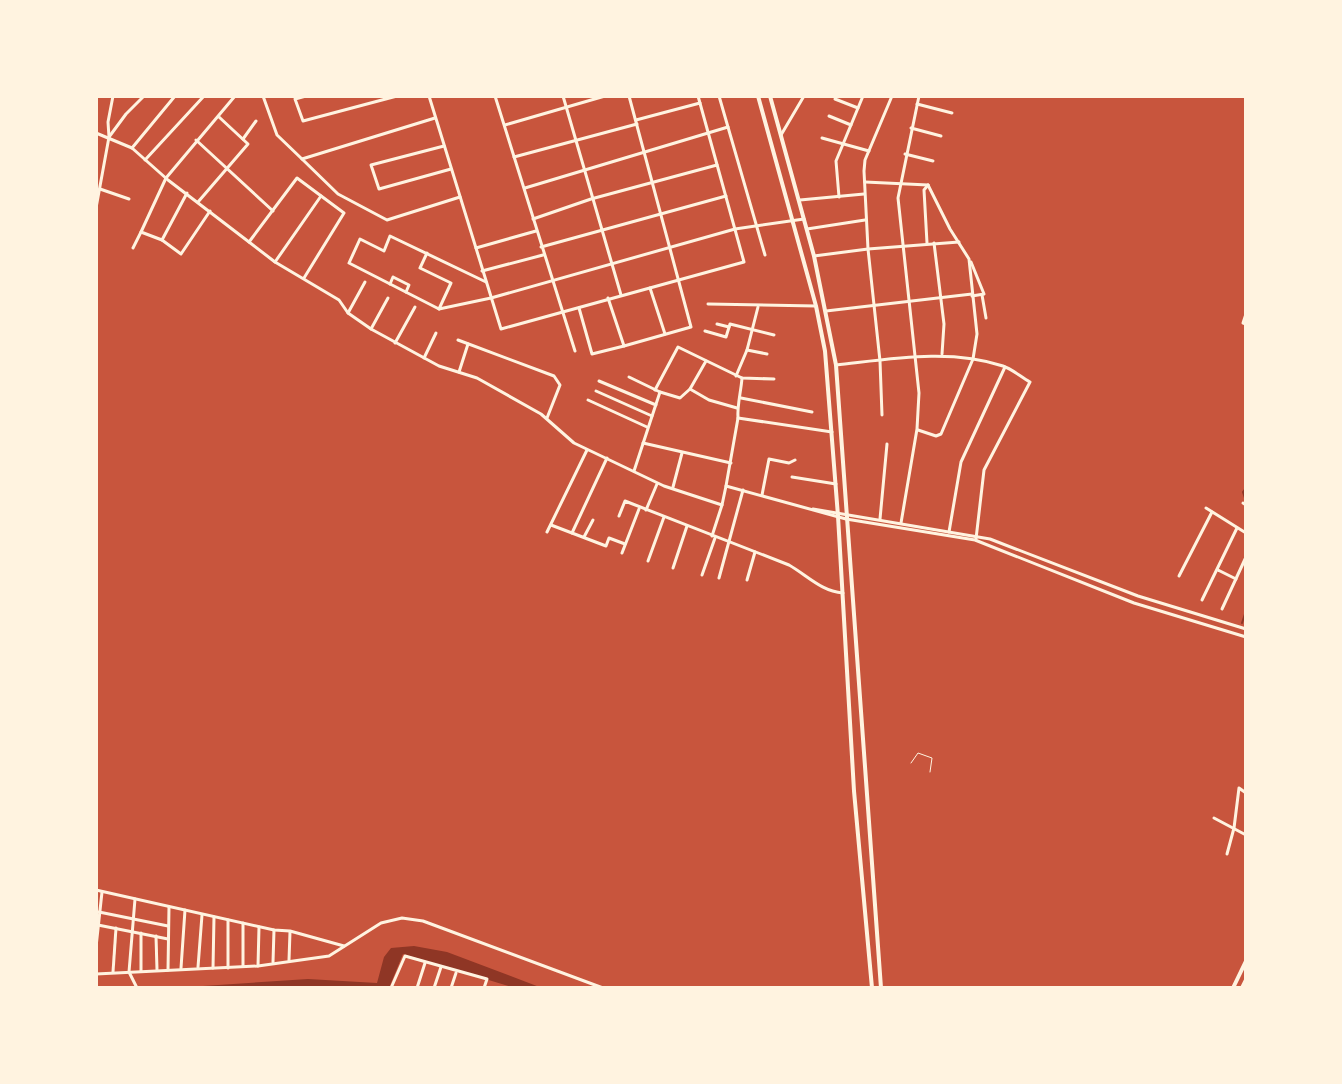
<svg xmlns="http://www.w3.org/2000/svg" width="1342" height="1084" viewBox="0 0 1342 1084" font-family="'Fira Sans Condensed',sans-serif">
  <rect width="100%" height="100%" fill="#c8553d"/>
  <!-- water -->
  <path fill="#8f3625" d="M414,946L447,952L542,988H515L403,954L389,988H173L308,979L377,983L384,957L391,948Z"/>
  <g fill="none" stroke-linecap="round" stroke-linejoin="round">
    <!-- stream -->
    <g stroke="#8f3625" stroke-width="2">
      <path d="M1246,488L1243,492L1246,501"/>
      <path d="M1242,623L1246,611"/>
    </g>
    <!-- service -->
    <path stroke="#fff3e0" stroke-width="1" d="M911,763L918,753L932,758L930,772"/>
    <!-- minor -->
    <g stroke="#fff3e0" stroke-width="3">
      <path d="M263,96L277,135L302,159"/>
      <path d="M306,96L295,99L303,121L397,96"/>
      <path d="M429,96L501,329L744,262L698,96"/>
      <path d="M495,96L575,351"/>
      <path d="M563,96L621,295"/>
      <path d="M719,96L765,255"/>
      <path d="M835,99L858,108"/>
      <path d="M917,104L952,113"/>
      <path d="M829,116L851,125"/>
      <path d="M435,118L302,159L338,194L387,220L460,197"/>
      <path d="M636,120L700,103"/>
      <path d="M505,125L605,96"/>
      <path d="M911,128L941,136"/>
      <path d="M781,135L804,96"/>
      <path d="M109,137L126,114L144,96"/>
      <path d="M822,138L869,151"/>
      <path d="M243,139L256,121"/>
      <path d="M196,140L273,211"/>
      <path d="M444,146L371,165L379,189L451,169"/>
      <path d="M132,148L175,96"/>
      <path d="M905,154L933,161"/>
      <path d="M514,157L637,124"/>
      <path d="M145,160L204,96"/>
      <path d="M865,182L928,185"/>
      <path d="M525,188L728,127"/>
      <path d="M100,189L129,199"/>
      <path d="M187,193L162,240L141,232L166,178L235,96"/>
      <path d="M839,197L836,161L863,96"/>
      <path d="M800,200L864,194"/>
      <path d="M198,202L248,144L219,117"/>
      <path d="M96,208L109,137L108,122L113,96"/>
      <path d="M533,219L591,199L717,165"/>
      <path d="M807,229L865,220"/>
      <path d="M162,240L181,254L210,211"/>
      <path d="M249,242L297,178L344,213L304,278"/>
      <path d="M927,243L924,190L928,185"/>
      <path d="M934,243L944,324L942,354"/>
      <path d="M541,247L726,196"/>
      <path d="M133,248L141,232"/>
      <path d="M476,248L536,231"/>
      <path d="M427,253L420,268L451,283L439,309"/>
      <path d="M814,256L868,249L959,242"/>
      <path d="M275,262L321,196"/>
      <path d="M971,262L984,294L972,296"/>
      <path d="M482,271L543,255"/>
      <path d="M486,282L390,236L384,251L360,239L349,263L439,309L491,298L735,229L804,219"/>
      <path d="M390,284L393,277L409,285L406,292"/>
      <path d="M650,288L665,334"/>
      <path d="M982,295L986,318"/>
      <path d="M608,298L624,346L691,327L629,96"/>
      <path d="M708,304L816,306"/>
      <path d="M579,308L592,354L624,346"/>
      <path d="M826,311L972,294"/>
      <path d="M348,313L365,282"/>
      <path d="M1246,314L1243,323L1246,324"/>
      <path d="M717,324L729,327"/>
      <path d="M371,329L388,298"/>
      <path d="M705,331L726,337L730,324L774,335"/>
      <path d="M458,340L554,376L560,385L547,418"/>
      <path d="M395,343L415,307"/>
      <path d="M747,350L767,354"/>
      <path d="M424,358L436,333"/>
      <path d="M836,365C890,359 950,348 1003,366C1012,369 1021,377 1030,382L984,470L976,539"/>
      <path d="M459,372L468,344"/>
      <path d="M736,376L747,350L758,307"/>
      <path d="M629,377L660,392L634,471"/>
      <path d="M599,381L656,405"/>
      <path d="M690,389L709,400L737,408"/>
      <path d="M655,390L678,347L742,378L774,379"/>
      <path d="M596,391L652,416"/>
      <path d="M660,392L680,398L690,389L706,361"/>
      <path d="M741,398L812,412"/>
      <path d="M588,400L647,427"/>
      <path d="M882,415L880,361L868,249L864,171L865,160L892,96"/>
      <path d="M738,418L832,432"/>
      <path d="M918,430L936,436L941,434L973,359L977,334L969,259L950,229L928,185"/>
      <path d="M643,443L731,463"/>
      <path d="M792,477L836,484"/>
      <path d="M726,486L738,418C737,405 741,392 742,378"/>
      <path d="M673,487L682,453"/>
      <path d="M762,495L769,459L789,463L795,460"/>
      <path d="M1243,503L1246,505"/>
      <path d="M1206,508L1246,533"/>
      <path d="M646,510L657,484"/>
      <path d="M619,516L625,501L789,565C808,576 821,591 843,593"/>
      <path d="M880,519L887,444"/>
      <path d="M901,523L917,429L919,393L898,198L919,96"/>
      <path d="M551,525L572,533L607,458"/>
      <path d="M547,532L587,450"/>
      <path d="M949,532L961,462L1005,367"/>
      <path d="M572,533L606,546L609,538L625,544"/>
      <path d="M712,536L722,505"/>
      <path d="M584,537L593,520"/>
      <path d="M622,553L639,509"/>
      <path d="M648,561L664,517"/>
      <path d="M673,568L687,526"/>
      <path d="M1218,570L1236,579"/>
      <path d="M702,575L715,538"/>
      <path d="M1179,576L1212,512"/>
      <path d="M719,578L743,490"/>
      <path d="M747,580L755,552"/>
      <path d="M1202,600L1237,528"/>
      <path d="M1222,609L1246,557"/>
      <path d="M1214,818L1246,835"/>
      <path d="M1227,854L1234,828L1239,788L1246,793"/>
      <path d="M96,890L274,930L290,931L344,946"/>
      <path d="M135,899L129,972L137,988"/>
      <path d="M99,912L168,926"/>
      <path d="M98,925L168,939"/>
      <path d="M141,933V971"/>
      <path d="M156,936L157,970"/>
      <path d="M96,947L102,892"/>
      <path d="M289,960L290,932"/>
      <path d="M273,962L274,930"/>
      <path d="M243,966V923"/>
      <path d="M258,966L259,927"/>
      <path d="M198,967L202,915"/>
      <path d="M181,968L185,910"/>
      <path d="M213,968L214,917"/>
      <path d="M228,968V920"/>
      <path d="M168,970L169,907"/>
      <path d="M113,972L116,928"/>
      <path d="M96,974L258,966L329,956L381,923L402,918L423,921L603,988"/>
      <path d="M391,988L405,956L487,979L484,988"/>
      <path d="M417,988L425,963"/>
      <path d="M434,988L441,967"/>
      <path d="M451,988L456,973"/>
    </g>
    <!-- tertiary -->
    <g stroke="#fff3e0" stroke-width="3">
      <path d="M96,133L132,148L168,180L249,242L275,262L339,300L348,313L371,329L439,366L477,378L541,414L574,443L664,486L722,505L726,486L846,519L975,540L1134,603L1246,637"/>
      <path d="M813,509L990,539L1138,596L1246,629"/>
    </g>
    <!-- secondary -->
    <g stroke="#fff3e0" stroke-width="4">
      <path d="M1233,988L1246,961"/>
      <path d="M1242,988L1246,980"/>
    </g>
    <!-- primary -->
    <g stroke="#fff3e0" stroke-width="4">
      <path d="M758,96L816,306L825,351L838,516L854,791L872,988"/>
      <path d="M770,96L814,256L836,365L881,988"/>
    </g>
  </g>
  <!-- border -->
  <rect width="1342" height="1084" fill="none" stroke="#fff3e0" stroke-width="196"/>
</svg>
